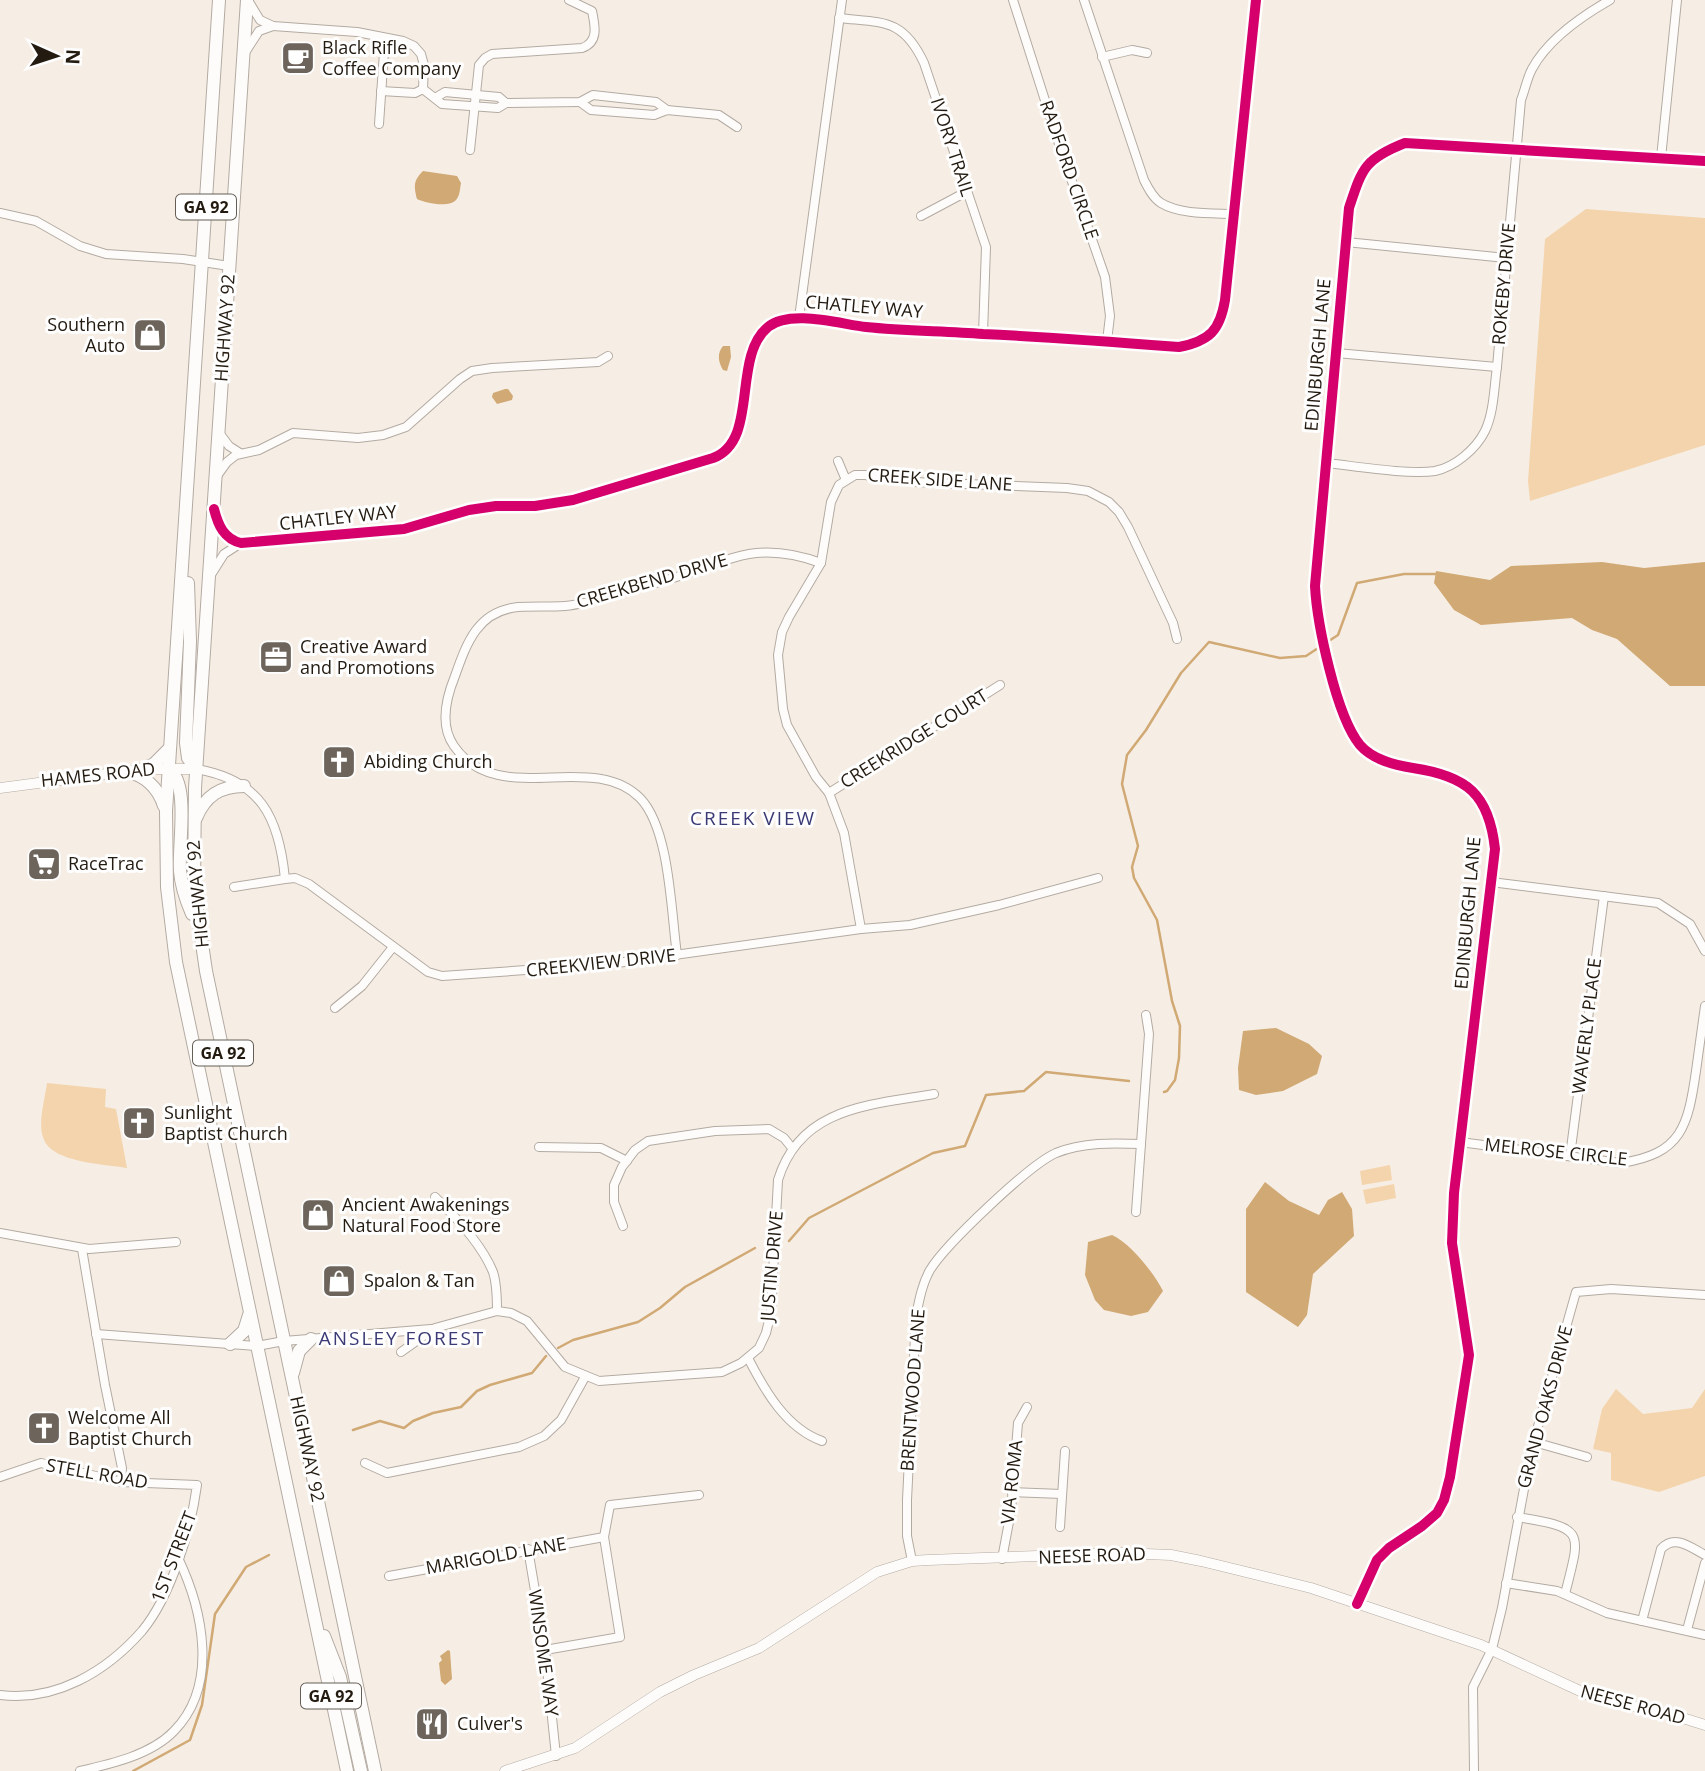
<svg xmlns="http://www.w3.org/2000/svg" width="1705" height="1771" viewBox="0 0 1705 1771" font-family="'Open Sans',sans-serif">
  <rect width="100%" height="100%" fill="#f6eee5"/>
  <!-- green -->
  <g fill="#f4d4ac">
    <path d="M1586,209L1705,218V445L1530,501L1528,481L1545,239Z"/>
    <path d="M47,1083L106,1089L105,1107L116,1109L127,1168C105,1164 50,1163 43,1137C38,1121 45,1099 47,1083Z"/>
    <path d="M1390,1165L1392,1180L1362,1185L1360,1171Z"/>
    <path d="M1394,1184L1396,1198L1366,1204L1363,1190Z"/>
    <path d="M1616,1389L1643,1414L1692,1408L1705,1389V1476L1659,1492L1611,1480V1453L1593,1449L1602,1409Z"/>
  </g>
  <!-- water -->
  <g fill="#d1a974">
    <path d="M423,171L457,176L461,183C460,188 460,196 456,200C449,208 425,203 417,199C414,186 413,181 423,171Z"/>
    <path d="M723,346H730L731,357L727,371L723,370C718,362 717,353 723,346Z"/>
    <path d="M505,389H508L513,396L512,400L497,404L492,397L493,393Z"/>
    <path d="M1602,562L1644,568L1705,562V686H1670L1617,639L1592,630L1572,618L1481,625L1454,610L1434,583L1436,571L1490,580L1511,566Z"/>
    <path d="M1276,1028L1309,1044L1322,1056L1317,1074L1283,1091L1256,1095L1239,1090L1238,1068L1243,1031Z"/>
    <path d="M1265,1182L1289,1201L1319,1215L1328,1200L1342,1192L1352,1209L1354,1236L1313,1274L1307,1315L1298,1327L1246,1292V1209Z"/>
    <path d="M1112,1235C1130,1243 1154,1273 1163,1291L1148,1312L1131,1316L1104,1310L1095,1300L1085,1275L1088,1242Z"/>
    <path d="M448,1650L450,1651L452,1679L445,1685L441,1681L439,1663L442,1660L440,1656Z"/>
  </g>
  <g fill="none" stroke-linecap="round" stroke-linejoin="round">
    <!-- stream -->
    <g stroke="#d1a974" stroke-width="2.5">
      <path d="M1164,1092L1167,1091L1175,1080L1179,1058L1180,1026L1172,1001L1157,920L1134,878L1132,867L1138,846L1122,784L1127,755L1146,730L1181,673L1209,642L1280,658L1306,656L1338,635L1357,583L1404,574H1436"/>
      <path d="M789,1241L809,1218L933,1153L965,1146L986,1095L1024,1091L1046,1072L1129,1081"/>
      <path d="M558,1348L573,1340L638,1322L660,1308L685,1287L755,1248"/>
      <path d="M353,1430L380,1421L404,1428L413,1421L433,1413L461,1407L477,1391L490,1385L532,1373L546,1356"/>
      <path d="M133,1771L190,1740L202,1705L215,1614L246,1567L269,1555"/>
    </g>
    <!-- minor casing -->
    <g stroke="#b3aba2" stroke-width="10">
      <g id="minor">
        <path d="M1013,0L1057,138L1105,277L1110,316L1107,341"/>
        <path d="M1084,0L1144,180C1148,188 1153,198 1161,203C1181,215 1212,213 1235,214"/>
        <path d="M249,2L260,20L273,26L357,32L403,41L414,46L421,54L424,65L423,89L442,104L498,108L506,103L580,102L593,95L656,102L667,110"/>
        <path d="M839,18C883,23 903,18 924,63L986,247L983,334"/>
        <path d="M246,51L259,31L273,26"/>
        <path d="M1102,57L1132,50L1147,53"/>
        <path d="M381,91L415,93L423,89"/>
        <path d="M435,98L445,92L499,97L506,103"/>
        <path d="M580,102L591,110L654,115L667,110L719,115L737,127"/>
        <path d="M379,124L385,38"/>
        <path d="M470,150L479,65L485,58L492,54L582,48C599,42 595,26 592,11L569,0"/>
        <path d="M1661,158L1677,0"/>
        <path d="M0,213L36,221L80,246L106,254L183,259L229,266"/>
        <path d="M921,216L966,192"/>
        <path d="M1346,242L1506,258"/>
        <path d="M799,318L842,0"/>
        <path d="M1336,353L1497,367"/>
        <path d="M220,434L229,446L240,453"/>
        <path d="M838,461L846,480"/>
        <path d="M1326,463C1355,466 1408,475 1435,471C1455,467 1476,449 1485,431C1494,412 1494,388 1497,367L1521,100C1525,90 1527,78 1532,69C1548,39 1582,16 1610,0"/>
        <path d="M217,476L227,462L236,455L259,450L293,433L358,438L383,435L406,427L460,379L472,371L492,368L598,362L608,356"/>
        <path d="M215,516L226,536L241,543L404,529L469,510L496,506H535L573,500L713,458C760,440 731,358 768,327C790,309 840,324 866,327C905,331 944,331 983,334C1048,337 1114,342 1179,347C1210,341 1220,330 1225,300L1256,0"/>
        <path d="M212,573L224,554L241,543"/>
        <path d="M196,769C261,780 279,817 285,879"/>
        <path d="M829,793L1000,685"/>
        <path d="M1491,882L1658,903L1690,924L1705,951"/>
        <path d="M234,887L285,879L295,878L309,884L428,972L442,976L610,964L861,929L910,925L999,905L1098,878"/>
        <path d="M861,929L844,833L829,793L816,777L787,725L783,709L778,655L782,632L789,617L821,563L831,502L839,485L855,475H865L914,482L1067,488L1088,491L1109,502L1119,512L1128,527L1173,623L1177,639"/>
        <path d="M677,955C671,912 670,829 640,798C591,749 498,810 454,746C439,725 446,698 455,676C467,642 478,611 518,607C534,606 550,607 565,606C588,604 611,595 632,589C655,584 677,577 698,570C715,564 731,557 749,554C773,550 799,555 821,563"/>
        <path d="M335,1008L362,986L393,947"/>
        <path d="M1460,1142L1621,1163C1682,1154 1688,1126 1696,1071C1699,1049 1702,1028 1705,1006"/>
        <path d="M539,1147L601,1148L627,1161"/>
        <path d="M1570,1156L1604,896"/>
        <path d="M435,1197C456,1217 482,1245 493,1272C497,1284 497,1298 497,1311"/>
        <path d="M1136,1212L1149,1034L1146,1015"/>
        <path d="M623,1226L614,1202V1185L622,1167L635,1150L648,1141L715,1131L769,1129L784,1138L792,1148"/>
        <path d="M0,1233L89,1249L176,1242"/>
        <path d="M82,1249L105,1385L122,1468L121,1482"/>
        <path d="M96,1334L257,1346L284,1341L431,1329"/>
        <path d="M401,1352L435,1328L497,1311L511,1313L527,1321L565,1367L599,1381L722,1372L741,1363L759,1348L766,1333L771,1312L778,1180C800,1107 870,1105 934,1094"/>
        <path d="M748,1358C765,1391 786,1428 822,1441"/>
        <path d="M1534,1442L1587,1457"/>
        <path d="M365,1463L387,1473L519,1447L544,1436L561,1420L585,1377"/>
        <path d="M0,1477L41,1463L121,1482L197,1485C191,1530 171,1596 142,1631C106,1672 55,1702 0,1695"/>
        <path d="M1012,1492L1062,1494"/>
        <path d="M1517,1517C1586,1528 1581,1531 1565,1594"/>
        <path d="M1060,1527L1065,1451"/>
        <path d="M528,1549L545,1650L556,1756"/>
        <path d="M1002,1559L1011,1511L1018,1423L1027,1407"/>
        <path d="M912,1561L907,1536V1500L916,1316C919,1301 922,1284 930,1270C946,1244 1029,1165 1056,1153C1083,1142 1113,1143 1141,1144"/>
        <path d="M389,1576L604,1537"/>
        <path d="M1506,1583L1557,1591L1607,1613L1705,1635"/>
        <path d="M1357,1604L1377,1560L1389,1548L1422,1526L1437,1513L1444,1500L1450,1477L1469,1355L1452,1243L1454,1193L1495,849C1489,794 1467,776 1413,768C1395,765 1373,760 1360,745C1336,716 1317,623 1315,586L1349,208C1362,169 1364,159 1405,143L1705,161"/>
        <path d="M1642,1621L1661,1549C1675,1534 1690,1547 1705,1555"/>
        <path d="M1687,1630L1705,1563"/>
        <path d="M545,1650L620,1637L604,1537L610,1505L699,1495"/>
        <path d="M80,1771C111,1764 151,1755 174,1731C219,1685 203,1610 178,1558"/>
        <path d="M1474,1771L1473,1687L1492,1649L1502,1608L1531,1451L1576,1292L1611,1289L1705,1295"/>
      </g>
    </g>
    <!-- tertiary casing -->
    <g stroke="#b3aba2" stroke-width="11">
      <g id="tertiary">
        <path d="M148,769H196"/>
        <path d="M0,788L129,771"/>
        <path d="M505,1771L575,1748L660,1692L694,1675L759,1648L877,1572L912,1561L928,1560L1122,1553L1171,1555L1201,1561L1311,1588L1481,1645L1593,1697L1670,1714L1705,1725"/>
      </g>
    </g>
    <!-- primary casing -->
    <g stroke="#b3aba2" stroke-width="14">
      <g id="primary">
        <path d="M219,0L166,811L167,887L176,962L347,1771"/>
        <path d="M247,0L195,788L194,889L206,971L375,1771"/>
        <path d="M188,583L190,641L186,743L188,758L196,769"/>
        <path d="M169,768C190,786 178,843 180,871C181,886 186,900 192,914"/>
        <path d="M141,770L154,764L170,748"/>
        <path d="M125,771C144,775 158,787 164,806"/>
        <path d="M196,818C205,796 220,786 244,786"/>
        <path d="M230,1344L244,1331L249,1315"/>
        <path d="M293,1373L299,1351L311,1339"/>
        <path d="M324,1636L340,1677L361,1771"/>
      </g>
    </g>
    <!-- minor -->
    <use href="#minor" stroke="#fefcfb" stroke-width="8"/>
    <!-- tertiary -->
    <use href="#tertiary" stroke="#fefcfb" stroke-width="10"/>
    <!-- primary -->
    <use href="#primary" stroke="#fefcfb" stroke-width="12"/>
    <!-- cycleway casing -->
    <g stroke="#fefefe" stroke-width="15">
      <g id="cycleway">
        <path d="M214,509C218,525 224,539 241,543L404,529L469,510L496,506H535L573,500L713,458C760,440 731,358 768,327C790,309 840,324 866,327C905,331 944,331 983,334C1048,337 1114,342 1179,347C1210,341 1220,330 1225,300L1256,0"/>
        <path d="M1357,1604L1377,1560L1389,1548L1422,1526L1437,1513L1444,1500L1450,1477L1469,1355L1452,1243L1454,1193L1495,849C1489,794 1467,776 1413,768C1395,765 1373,760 1360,745C1336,716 1317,623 1315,586L1349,208C1362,169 1364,159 1405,143L1705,161"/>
      </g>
    </g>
    <!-- cycleway -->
    <use href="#cycleway" stroke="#d6006c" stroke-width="10"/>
  </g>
  <!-- icons -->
  <defs>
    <g id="cafe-square" transform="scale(1.75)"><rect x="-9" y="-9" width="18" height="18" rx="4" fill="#6d645b" stroke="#fefefe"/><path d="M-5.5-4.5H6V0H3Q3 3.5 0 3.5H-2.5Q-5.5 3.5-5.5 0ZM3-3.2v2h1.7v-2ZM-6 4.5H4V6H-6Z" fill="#fff"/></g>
    <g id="shop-square" transform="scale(1.75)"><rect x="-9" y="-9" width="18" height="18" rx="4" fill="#6d645b" stroke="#fefefe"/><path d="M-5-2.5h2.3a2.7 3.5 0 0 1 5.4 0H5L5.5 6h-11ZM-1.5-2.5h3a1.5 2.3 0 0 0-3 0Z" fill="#fff"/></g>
    <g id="office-square" transform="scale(1.75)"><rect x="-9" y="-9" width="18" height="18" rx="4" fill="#6d645b" stroke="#fefefe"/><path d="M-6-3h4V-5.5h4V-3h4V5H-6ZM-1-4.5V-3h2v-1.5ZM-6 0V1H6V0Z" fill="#fff"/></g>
    <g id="church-square" transform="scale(1.75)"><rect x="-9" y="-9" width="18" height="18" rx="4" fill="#6d645b" stroke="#fefefe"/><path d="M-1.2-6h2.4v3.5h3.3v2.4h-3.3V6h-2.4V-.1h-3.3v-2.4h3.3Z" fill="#fff"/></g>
    <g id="supermarket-square" transform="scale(1.75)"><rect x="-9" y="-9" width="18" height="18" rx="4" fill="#6d645b" stroke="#fefefe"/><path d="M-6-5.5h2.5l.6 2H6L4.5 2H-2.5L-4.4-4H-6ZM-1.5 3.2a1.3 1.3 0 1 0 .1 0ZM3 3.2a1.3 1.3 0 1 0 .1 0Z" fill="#fff"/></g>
    <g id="restaurant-square" transform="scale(1.75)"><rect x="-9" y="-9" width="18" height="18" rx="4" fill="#6d645b" stroke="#fefefe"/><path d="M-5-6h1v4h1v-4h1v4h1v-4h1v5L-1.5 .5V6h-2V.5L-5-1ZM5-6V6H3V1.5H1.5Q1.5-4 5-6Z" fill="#fff"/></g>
  </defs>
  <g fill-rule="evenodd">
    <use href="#cafe-square" x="298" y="58"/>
    <use href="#shop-square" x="150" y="335"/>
    <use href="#office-square" x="276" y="657"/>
    <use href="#church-square" x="339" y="762"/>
    <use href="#supermarket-square" x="44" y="864"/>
    <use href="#church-square" x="139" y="1123"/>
    <use href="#shop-square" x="318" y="1215"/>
    <use href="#shop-square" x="339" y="1281"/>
    <use href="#church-square" x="44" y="1428"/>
    <use href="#restaurant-square" x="432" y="1724"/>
  </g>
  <g text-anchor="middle" stroke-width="6" stroke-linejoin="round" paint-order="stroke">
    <!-- shield labels -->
    <g fill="#fefefe" stroke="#655e57" stroke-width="2">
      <rect x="176" y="194.5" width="60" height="25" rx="5"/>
      <rect x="193" y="1040.5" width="60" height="25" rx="5"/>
      <rect x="301" y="1683.5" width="60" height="25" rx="5"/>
    </g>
    <g font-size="16" font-weight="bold" fill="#231a10">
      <text x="206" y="213">GA 92</text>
      <text x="223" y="1059">GA 92</text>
      <text x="331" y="1702">GA 92</text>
    </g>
    <!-- poi labels -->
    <g font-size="18" fill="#231a10" stroke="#fefefe" text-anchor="start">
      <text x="322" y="54">Black Rifle<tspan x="322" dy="21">Coffee Company</tspan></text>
      <text x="125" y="331" text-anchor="end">Southern<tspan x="125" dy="21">Auto</tspan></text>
      <text x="300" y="653">Creative Award<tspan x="300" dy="21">and Promotions</tspan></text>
      <text x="364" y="768">Abiding Church</text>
      <text x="68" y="870">RaceTrac</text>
      <text x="164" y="1119">Sunlight<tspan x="164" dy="21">Baptist Church</tspan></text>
      <text x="342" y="1211">Ancient Awakenings<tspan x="342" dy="21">Natural Food Store</tspan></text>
      <text x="364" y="1287">Spalon &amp; Tan</text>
      <text x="68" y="1424">Welcome All<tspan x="68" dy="21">Baptist Church</tspan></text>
      <text x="457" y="1730">Culver's</text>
    </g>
    <!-- street labels -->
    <g font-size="18" fill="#231a10" stroke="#fefefe">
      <text transform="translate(952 147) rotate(72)" y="6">IVORY TRAIL</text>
      <text transform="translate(1069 170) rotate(71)" y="6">RADFORD CIRCLE</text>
      <text transform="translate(1504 284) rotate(-85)" y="6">ROKEBY DRIVE</text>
      <text transform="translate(864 307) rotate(5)" y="6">CHATLEY WAY</text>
      <text transform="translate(225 328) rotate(-86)" y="6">HIGHWAY 92</text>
      <text transform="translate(1318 355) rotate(-85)" y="6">EDINBURGH LANE</text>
      <text transform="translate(940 480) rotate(4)" y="6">CREEK SIDE LANE</text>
      <text transform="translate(338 518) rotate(-6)" y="6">CHATLEY WAY</text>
      <text transform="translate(652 581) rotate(-16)" y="6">CREEKBEND DRIVE</text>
      <text transform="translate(914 739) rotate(-32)" y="6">CREEKRIDGE COURT</text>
      <text transform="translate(98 775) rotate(-6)" y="6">HAMES ROAD</text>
      <text transform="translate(198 894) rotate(-95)" y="6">HIGHWAY 92</text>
      <text transform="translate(1468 913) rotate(-85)" y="6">EDINBURGH LANE</text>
      <text transform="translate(601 963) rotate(-6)" y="6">CREEKVIEW DRIVE</text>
      <text transform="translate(1587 1026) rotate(-83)" y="6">WAVERLY PLACE</text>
      <text transform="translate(1556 1152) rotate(6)" y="6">MELROSE CIRCLE</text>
      <text transform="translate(772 1266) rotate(-85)" y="6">JUSTIN DRIVE</text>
      <text transform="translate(913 1390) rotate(-86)" y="6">BRENTWOOD LANE</text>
      <text transform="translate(1545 1407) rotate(-75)" y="6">GRAND OAKS DRIVE</text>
      <text transform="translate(307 1449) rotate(78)" y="6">HIGHWAY 92</text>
      <text transform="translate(97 1474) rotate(10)" y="6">STELL ROAD</text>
      <text transform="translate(1012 1482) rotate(-84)" y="6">VIA ROMA</text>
      <text transform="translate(496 1556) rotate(-10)" y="6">MARIGOLD LANE</text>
      <text transform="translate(1092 1556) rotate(-2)" y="6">NEESE ROAD</text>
      <text transform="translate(174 1557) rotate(-69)" y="6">1ST STREET</text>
      <text transform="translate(543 1653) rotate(82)" y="6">WINSOME WAY</text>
      <text transform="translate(1633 1705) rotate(15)" y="6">NEESE ROAD</text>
    </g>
    <!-- neighbourhood labels -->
    <g font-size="19" letter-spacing="2" fill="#3b3a76" stroke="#fefefe">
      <text x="753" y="825">CREEK VIEW</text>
      <text x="402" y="1345">ANSLEY FOREST</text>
    </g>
  </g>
  <!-- north arrow -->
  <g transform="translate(56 56) rotate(93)" stroke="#fefefe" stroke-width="5" paint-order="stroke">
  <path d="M0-5L12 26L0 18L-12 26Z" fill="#231a10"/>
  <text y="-10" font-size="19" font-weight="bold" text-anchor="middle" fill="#231a10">N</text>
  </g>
</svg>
